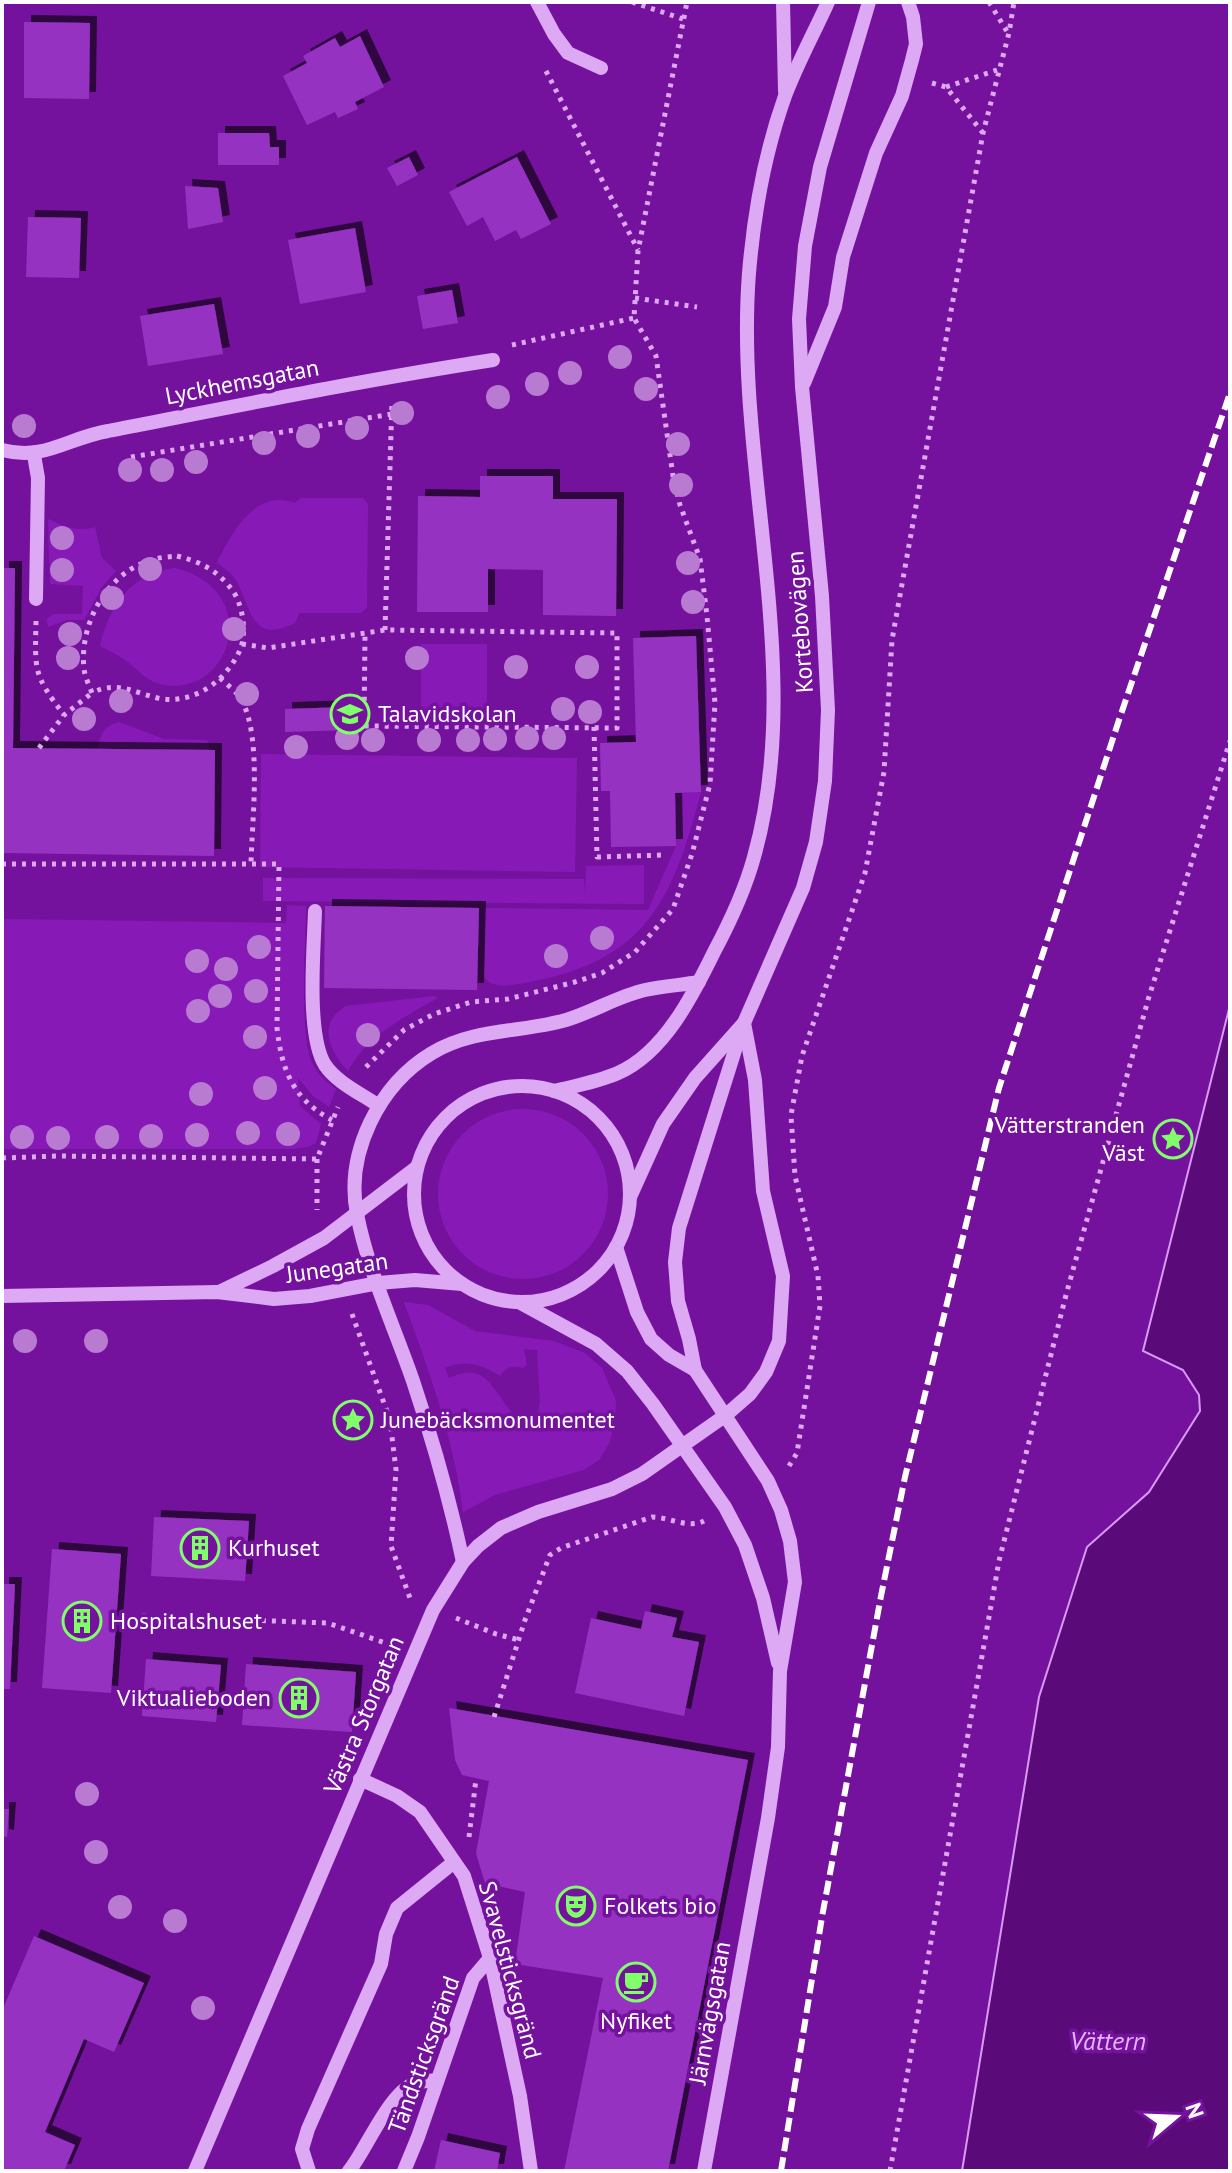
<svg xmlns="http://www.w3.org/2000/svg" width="1232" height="2173" viewBox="0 0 1232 2173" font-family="'PT Sans',sans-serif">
  <defs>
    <filter id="shadow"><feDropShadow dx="7" dy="-7" stdDeviation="0" flood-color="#0009"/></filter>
  </defs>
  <rect width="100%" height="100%" fill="#75129d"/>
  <!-- green -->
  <g fill="#871ab7" fill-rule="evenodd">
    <path d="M301,498H363L368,504L367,607L361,613H299L295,623C250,645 252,608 236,580C231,572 223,568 217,562C232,533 255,488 295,503Z"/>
    <path d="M48,519C65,527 77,532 95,527L102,558L116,571L102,587L84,620H67L48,627L47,619L53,614H82L83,586L50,584Z"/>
    <path d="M175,568C264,590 232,696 164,685C146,682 136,667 122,658C115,653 107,650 100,646C109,606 131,573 175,568Z"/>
    <rect x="421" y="644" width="66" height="72"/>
    <path d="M119,722L164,739L207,740L210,750L98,749C100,734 104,726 119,722Z"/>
    <path d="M261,754L577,758L575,872L260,867Z"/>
    <path d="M701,792C673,899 647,960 530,982C515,984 494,991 484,977L485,908L648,910L676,846L675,793Z"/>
    <path d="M644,865V904L263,901V878L584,879L585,893L586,866Z"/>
    <path d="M287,905L306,906C306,943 298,1038 314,1067C320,1077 328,1083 336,1089L329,1107L313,1096L298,1078L300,1106L321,1124L316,1143L308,1147L294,1149H2V919L286,923Z"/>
    <path d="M434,996L438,998C405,1016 366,1037 348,1071C330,1052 316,1023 346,1006Z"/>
    <circle cx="523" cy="1194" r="85"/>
    <path d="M404,1302L428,1305L475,1331L554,1341L585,1353L602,1368L616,1401L615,1422L609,1444L599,1460L584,1470L495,1495L463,1512C454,1438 429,1371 404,1302ZM524,1349L537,1350L540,1401L538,1413C509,1439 502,1377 473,1373C465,1372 456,1375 449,1378L445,1368C466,1359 481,1364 500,1376C507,1366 512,1366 523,1368L527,1365Z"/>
  </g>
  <!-- water -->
  <path fill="#5a0b79" stroke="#d99af7" stroke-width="2" d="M1230,1005V2171H962L1039,1697L1087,1547L1149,1492L1200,1411L1199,1395L1183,1370L1143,1351Z"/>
  <!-- building -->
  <g fill="#9632c1" filter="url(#shadow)">
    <path d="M24,22L90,23L89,99L24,98Z"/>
    <path d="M360,36L384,87L355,102L358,109L338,118L335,112L307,125L283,76L307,63L303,56L335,38L340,47Z"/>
    <path d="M218,133H269L270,147H279V165H218Z"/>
    <path d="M409,157L418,175L397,186L387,168Z"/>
    <path d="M517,157L551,224L521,239L516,230L495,241L483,217L467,226L449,192Z"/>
    <path d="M185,186L218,188L223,222L188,229Z"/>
    <path d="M28,217L81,218L79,278L26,277Z"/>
    <path d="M355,228L366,292L300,304L288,240Z"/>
    <path d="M452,290L458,323L423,329L417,296Z"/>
    <path d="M214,304L223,354L148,366L140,316Z"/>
    <path d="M480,476H553V499H617L616,616L543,615V570L488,569V612H417L418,496L480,497Z"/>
    <path d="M2,568H15L13,748L215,750L214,856L2,853Z"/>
    <path d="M696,636L701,792L675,793L676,846L611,847L610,791H601L600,743L636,742L633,638Z"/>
    <path d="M347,707V730L285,732V709Z"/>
    <path d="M325,906L479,908L477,990L324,988Z"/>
    <path d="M154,1517L249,1521L245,1581L151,1576Z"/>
    <path d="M52,1549L121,1554L111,1693L42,1688Z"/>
    <path d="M2,1584H15L10,1689H2Z"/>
    <path d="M645,1611L677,1618L672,1637L699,1642L684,1716L575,1693L591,1618L641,1629Z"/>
    <path d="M146,1659L221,1665L216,1722L142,1716Z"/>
    <path d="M246,1664L356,1672L352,1732L242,1725Z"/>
    <path d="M449,1708L748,1760L668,2171H564L603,1978L515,1964L525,1892L485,1883L476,1853L489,1781L462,1775L455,1760Z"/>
    <path d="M2,1809H9L7,1837L2,1836Z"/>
    <path d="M34,1936L144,1983L114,2052L84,2039L45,2132L75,2145L64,2171H2V2011Z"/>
    <path d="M441,2140L500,2153L497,2171H434Z"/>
  </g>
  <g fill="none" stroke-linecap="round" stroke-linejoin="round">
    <!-- path -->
    <g stroke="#dda8f4" stroke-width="5" stroke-dasharray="4 6" stroke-linecap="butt">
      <path d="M632,2L683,19"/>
      <path d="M989,2L1008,33"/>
      <path d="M546,71L638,250"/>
      <path d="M932,83L946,87L983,133"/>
      <path d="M946,87L997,70"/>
      <path d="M635,298L697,307"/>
      <path d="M512,345L634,318"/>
      <path d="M131,457L392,414"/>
      <path d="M177,556C202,562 218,571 233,591C243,606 247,633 240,650C227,679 197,703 163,699C137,695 118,679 92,693C89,685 85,677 84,669C79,624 107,572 152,560C160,557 169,557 177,556Z"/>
      <path d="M36,621C35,671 33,674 64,715"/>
      <path d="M385,630L392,401"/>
      <path d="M242,644L268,648L385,630L617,633V728L364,726L365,634"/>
      <path d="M220,678C227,685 238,692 242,701C262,738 252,820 251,864"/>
      <path d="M594,727L597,857L665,855"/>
      <path d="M39,748L64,715L92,693"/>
      <path d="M2,864H279L277,1028C282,1071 293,1099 332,1120"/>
      <path d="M366,1067L404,1030L434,1014L471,1002L508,999L575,982L602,973L635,952L673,909L692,854L710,784L715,703L707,616L700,559L680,505L673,476L656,356L634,318L638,251L687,2"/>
      <path d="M2,1158L58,1156L317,1159L338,1107"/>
      <path d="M317,1159V1210"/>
      <path d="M352,1314L390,1420L396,1470L391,1546L410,1598"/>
      <path d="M789,1466L797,1453L820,1306L818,1276L795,1176L791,1115L802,1056L865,873L884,772L892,640L983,133L1009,33L1014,2"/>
      <path d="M142,1616L328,1623L391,1645"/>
      <path d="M456,1618L496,1634L519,1640"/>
      <path d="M494,1717L525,1620L550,1555L561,1548L652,1517C669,1517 688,1529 704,1521"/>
      <path d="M469,1837L476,1779"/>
      <path d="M890,2171L999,1561L1066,1295L1148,1000L1230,741"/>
    </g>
    <!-- minor -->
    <g stroke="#dda8f4" stroke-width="14">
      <path d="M537,2L554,34L568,53L601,68"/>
      <path d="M783,2L785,91"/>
      <path d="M804,383L835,307L843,257L876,153L902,96L912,60L916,44L913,17L908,2"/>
      <path d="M2,450C45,461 67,438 108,431C236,406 364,380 493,360"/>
      <path d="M34,455L38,478L36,599"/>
      <path d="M315,911C314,947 306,1035 325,1065C337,1083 362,1094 379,1106"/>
      <circle cx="522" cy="1194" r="108"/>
      <path d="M554,1091C575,1086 597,1082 618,1073C664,1053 693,995 714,952C730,922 745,890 754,857C807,670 734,465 749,273C754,213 765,152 785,96C797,64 814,33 828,2"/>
      <path d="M630,1197L663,1124L695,1078L744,1023L803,888L816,842L825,781L828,710L822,596L802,387L799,319L805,246L820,167L869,2"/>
      <path d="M616,1247L637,1312L651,1339L669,1355L695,1370L768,1481L781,1510L790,1541L795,1582L780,1671L778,1747L768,1818L704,2171"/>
      <path d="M219,1292L273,1266L324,1238L417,1167"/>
      <path d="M2,1296L217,1292L274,1299L310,1296L378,1283L415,1280L462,1284"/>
      <path d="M519,1302L596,1344L627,1371L653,1404L725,1507L745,1545L763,1598L778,1663"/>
      <path d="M695,1370L689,1339L678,1301L675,1262L679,1228L741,1031"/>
      <path d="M463,1562C450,1500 433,1441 413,1381C394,1326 368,1271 357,1214C345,1153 379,1085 432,1053C474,1028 520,1033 566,1020C593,1012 618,996 645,990C663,986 682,985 699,982"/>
      <path d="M360,1779L397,1796L420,1812L464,1876L490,1958L520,2096L531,2171"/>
      <path d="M195,2171L433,1610L463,1562L478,1546L501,1528L538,1512L612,1489L642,1474L726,1415L750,1394L766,1372L779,1341L783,1276L763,1191L755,1080L744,1023"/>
      <path d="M309,2171L302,2149L308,2129L381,1964L386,1934L397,1908L454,1862"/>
      <path d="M349,2171C367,2149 390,2089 418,2082C424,2081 431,2081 437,2080"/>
      <path d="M404,2171L418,2137L473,1978L490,1958"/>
    </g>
    <!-- rail -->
    <path stroke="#fff" stroke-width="6" stroke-dasharray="14 6" stroke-linecap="butt" d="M781,2171L822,1917L881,1596L905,1477L999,1088L1119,720L1230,393"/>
  </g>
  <!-- trees -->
  <g fill="#b97bd2">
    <circle cx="620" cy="357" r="12"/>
    <circle cx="570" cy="373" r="12"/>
    <circle cx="537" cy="384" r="12"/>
    <circle cx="646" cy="389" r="12"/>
    <circle cx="498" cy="397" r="12"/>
    <circle cx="402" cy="413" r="12"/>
    <circle cx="24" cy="426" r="12"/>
    <circle cx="357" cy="428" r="12"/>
    <circle cx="308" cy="436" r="12"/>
    <circle cx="264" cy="443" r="12"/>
    <circle cx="678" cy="444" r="12"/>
    <circle cx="196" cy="462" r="12"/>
    <circle cx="130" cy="470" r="12"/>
    <circle cx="162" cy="470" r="12"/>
    <circle cx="681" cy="485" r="12"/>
    <circle cx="62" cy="538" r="12"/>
    <circle cx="688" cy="563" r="12"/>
    <circle cx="150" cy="569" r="12"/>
    <circle cx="62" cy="570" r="12"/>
    <circle cx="112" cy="598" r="12"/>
    <circle cx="693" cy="602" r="12"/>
    <circle cx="234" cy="629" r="12"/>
    <circle cx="70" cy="634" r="12"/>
    <circle cx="68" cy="658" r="12"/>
    <circle cx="417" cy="658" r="12"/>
    <circle cx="516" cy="667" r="12"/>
    <circle cx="587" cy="667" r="12"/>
    <circle cx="247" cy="694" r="12"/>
    <circle cx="121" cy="701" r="12"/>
    <circle cx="563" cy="709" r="12"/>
    <circle cx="590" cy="712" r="12"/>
    <circle cx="84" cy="719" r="12"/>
    <circle cx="347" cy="738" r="12"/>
    <circle cx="527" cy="738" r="12"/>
    <circle cx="554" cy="738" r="12"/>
    <circle cx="495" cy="739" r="12"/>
    <circle cx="373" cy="740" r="12"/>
    <circle cx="429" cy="740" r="12"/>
    <circle cx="468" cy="740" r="12"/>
    <circle cx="296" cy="747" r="12"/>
    <circle cx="602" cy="938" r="12"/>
    <circle cx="259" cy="947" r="12"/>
    <circle cx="556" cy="956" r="12"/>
    <circle cx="197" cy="961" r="12"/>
    <circle cx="226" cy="969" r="12"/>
    <circle cx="256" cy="991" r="12"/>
    <circle cx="220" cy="996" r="12"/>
    <circle cx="198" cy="1011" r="12"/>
    <circle cx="368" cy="1035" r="12"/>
    <circle cx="255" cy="1037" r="12"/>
    <circle cx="265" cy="1088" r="12"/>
    <circle cx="201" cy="1094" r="12"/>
    <circle cx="248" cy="1133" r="12"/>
    <circle cx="288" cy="1134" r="12"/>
    <circle cx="197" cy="1135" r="12"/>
    <circle cx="151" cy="1136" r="12"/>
    <circle cx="22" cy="1137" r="12"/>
    <circle cx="107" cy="1137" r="12"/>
    <circle cx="58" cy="1138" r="12"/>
    <circle cx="25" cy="1341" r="12"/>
    <circle cx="96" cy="1341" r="12"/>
    <circle cx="87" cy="1794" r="12"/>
    <circle cx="96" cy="1852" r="12"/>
    <circle cx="120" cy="1907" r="12"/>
    <circle cx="175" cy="1921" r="12"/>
    <circle cx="203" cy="2008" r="12"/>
  </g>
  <!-- icons -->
  <defs>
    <g id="school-ring" transform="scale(2)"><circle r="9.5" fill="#75129d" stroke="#80ff6b" stroke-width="1.5"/><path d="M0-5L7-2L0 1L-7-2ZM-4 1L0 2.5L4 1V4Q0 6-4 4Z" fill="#80ff6b"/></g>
    <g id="sight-ring" transform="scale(2)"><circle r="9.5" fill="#75129d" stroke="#80ff6b" stroke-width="1.5"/><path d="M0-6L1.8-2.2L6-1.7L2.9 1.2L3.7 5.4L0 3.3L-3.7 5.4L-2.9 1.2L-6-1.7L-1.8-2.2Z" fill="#80ff6b"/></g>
    <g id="building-ring" transform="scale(2)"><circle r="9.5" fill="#75129d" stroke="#80ff6b" stroke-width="1.5"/><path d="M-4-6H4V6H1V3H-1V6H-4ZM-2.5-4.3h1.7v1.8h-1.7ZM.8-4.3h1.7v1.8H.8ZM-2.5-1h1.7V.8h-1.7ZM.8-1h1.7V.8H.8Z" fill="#80ff6b"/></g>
    <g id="theatre-ring" transform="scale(2)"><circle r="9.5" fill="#75129d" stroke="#80ff6b" stroke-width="1.5"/><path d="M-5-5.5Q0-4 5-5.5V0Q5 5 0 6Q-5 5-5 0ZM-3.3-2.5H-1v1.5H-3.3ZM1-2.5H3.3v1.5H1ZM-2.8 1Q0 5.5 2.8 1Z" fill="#80ff6b"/></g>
    <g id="cafe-ring" transform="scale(2)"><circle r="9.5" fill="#75129d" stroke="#80ff6b" stroke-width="1.5"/><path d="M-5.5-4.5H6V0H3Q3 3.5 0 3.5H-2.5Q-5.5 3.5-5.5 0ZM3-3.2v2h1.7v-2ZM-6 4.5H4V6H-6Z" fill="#80ff6b"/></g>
  </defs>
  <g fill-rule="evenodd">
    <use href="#school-ring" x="350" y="714"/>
    <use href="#sight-ring" x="1173" y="1139"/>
    <use href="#sight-ring" x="353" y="1420"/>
    <use href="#building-ring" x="200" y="1548"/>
    <use href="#building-ring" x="82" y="1621"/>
    <use href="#building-ring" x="299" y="1698"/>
    <use href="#theatre-ring" x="576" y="1906"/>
    <use href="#cafe-ring" x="636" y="1982"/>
  </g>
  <g text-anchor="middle" stroke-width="7" stroke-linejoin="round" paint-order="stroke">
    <!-- street labels -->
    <g font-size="24" fill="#fff" stroke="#75129d">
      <text transform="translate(242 382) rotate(-11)" y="8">Lyckhemsgatan</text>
      <text transform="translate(800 622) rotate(-94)" y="8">Kortebovägen</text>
      <text transform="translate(337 1268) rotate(-8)" y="8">Junegatan</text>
      <text transform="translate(364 1715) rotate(-67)" y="8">Västra Storgatan</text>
      <text transform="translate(510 1970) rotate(75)" y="8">Svavelsticksgränd</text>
      <text transform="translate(710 2013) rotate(-80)" y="8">Järnvägsgatan</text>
      <text transform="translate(424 2055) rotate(-70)" y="8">Tändsticksgränd</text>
    </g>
    <!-- poi labels -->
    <g font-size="24" fill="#fff" stroke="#75129d" text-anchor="start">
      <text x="378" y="722">Talavidskolan</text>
      <text x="1145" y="1133" text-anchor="end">Vätterstranden<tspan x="1145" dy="28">Väst</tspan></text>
      <text x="381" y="1428">Junebäcksmonumentet</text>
      <text x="228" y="1556">Kurhuset</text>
      <text x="110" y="1629">Hospitalshuset</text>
      <text x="271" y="1706" text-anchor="end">Viktualieboden</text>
      <text x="604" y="1914">Folkets bio</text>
      <text x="636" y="2029" text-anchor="middle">Nyfiket</text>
    </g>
    <!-- water labels -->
    <g font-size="26" font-style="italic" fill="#e5b5fa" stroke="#75129d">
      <text x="1108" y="2050">Vättern</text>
    </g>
  </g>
  <!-- border -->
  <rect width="1232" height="2173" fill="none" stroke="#ffffff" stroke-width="8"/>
  <!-- north arrow -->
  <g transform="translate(1176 2117) rotate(71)" stroke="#75129d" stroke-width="6" paint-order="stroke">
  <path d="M0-6L14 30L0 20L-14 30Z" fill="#ffffff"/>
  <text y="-12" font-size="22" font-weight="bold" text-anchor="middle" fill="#ffffff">N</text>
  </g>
</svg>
